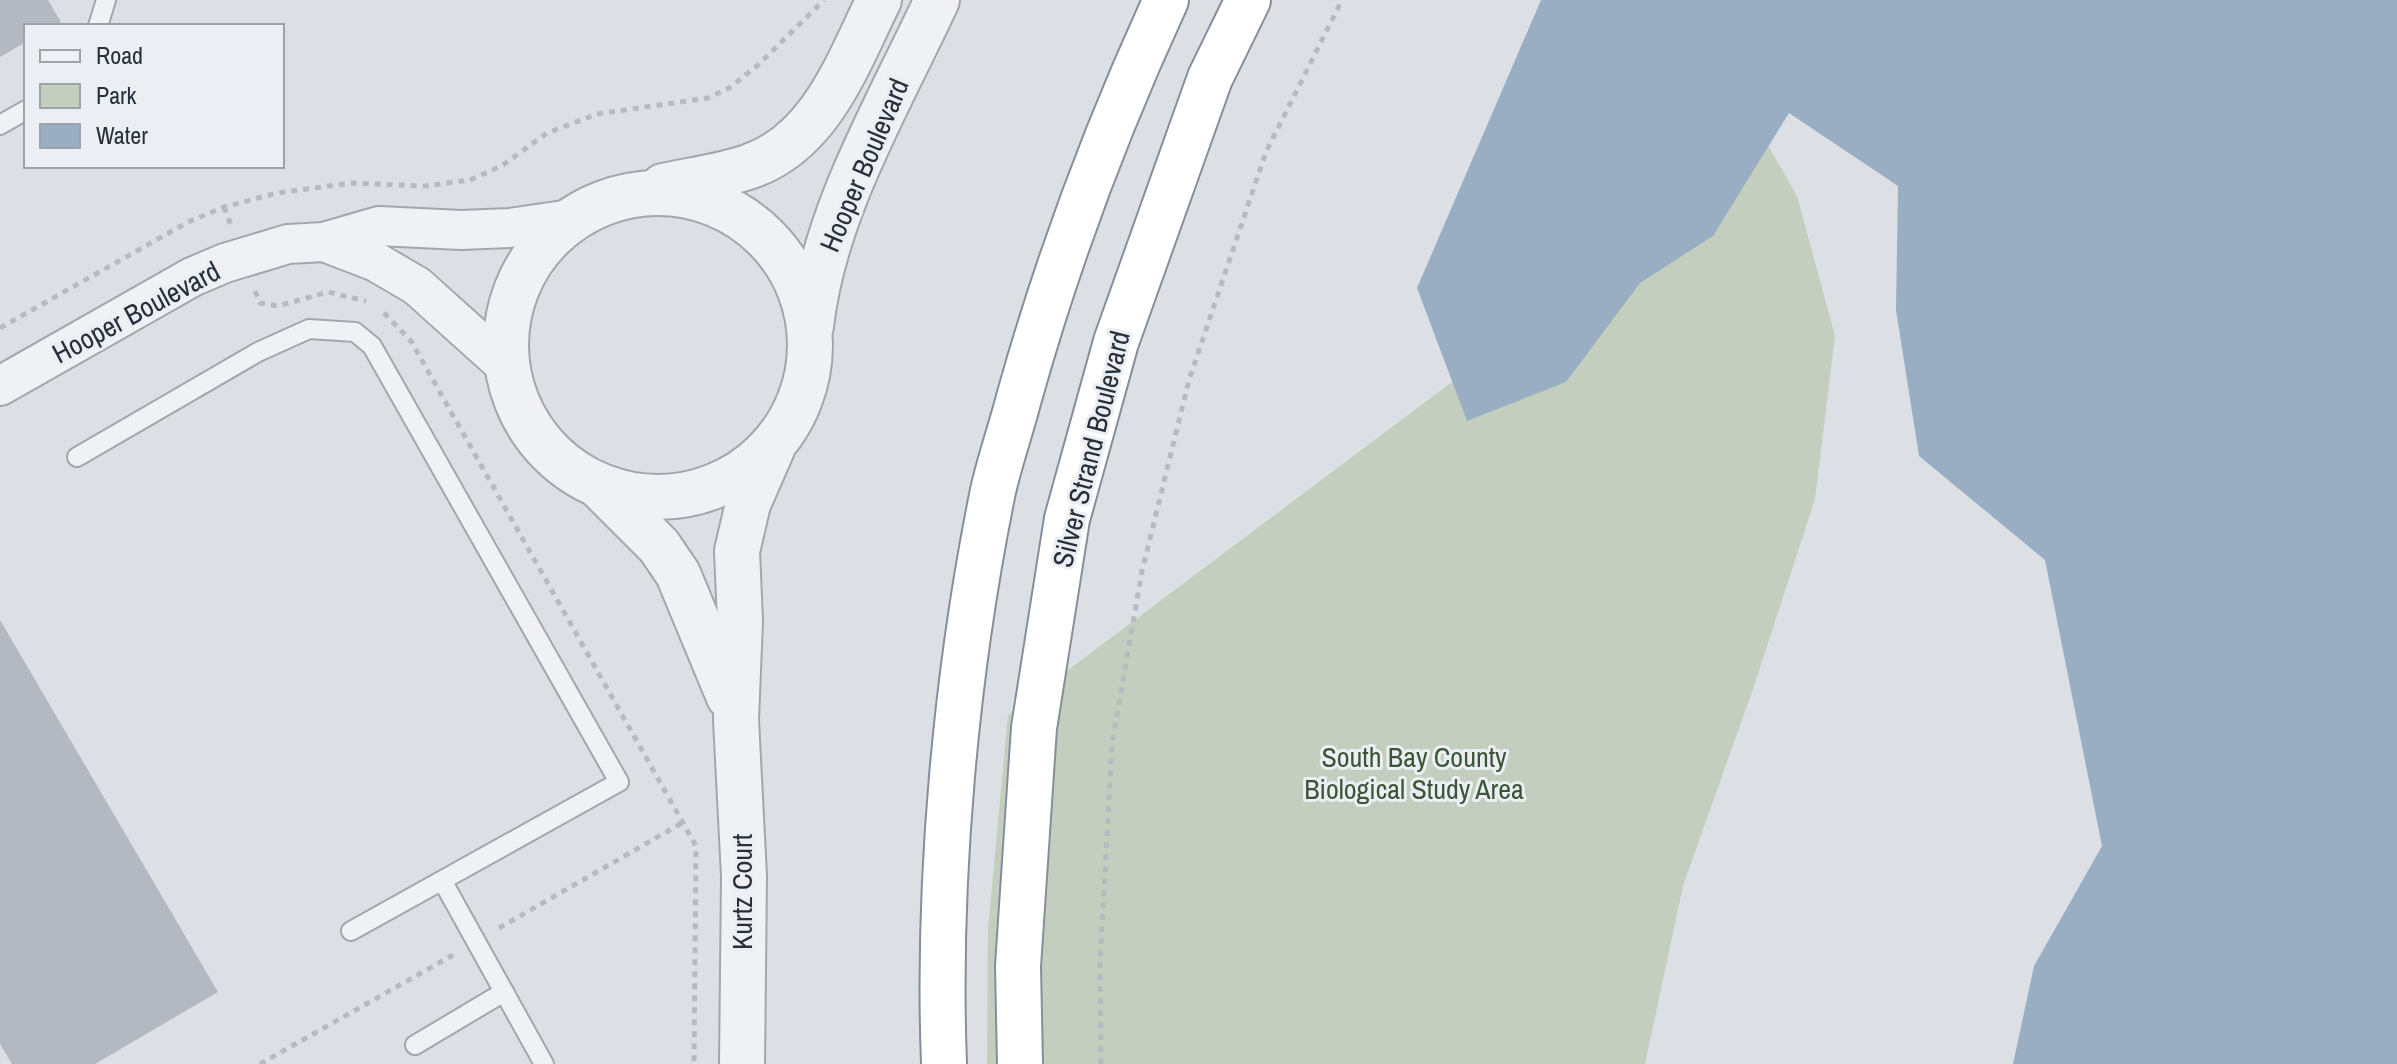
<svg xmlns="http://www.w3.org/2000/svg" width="2397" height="1064" viewBox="0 0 2397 1064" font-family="'Archivo Narrow',sans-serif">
  <rect width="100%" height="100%" fill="#dce0e5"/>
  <!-- green -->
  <path fill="#c3cebe" d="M1768,145L1797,196L1835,336L1815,499L1754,686L1683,886L1645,1064H987L988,929L1008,715Z"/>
  <!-- water -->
  <path fill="#9aaec3" d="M1541,0H2397V1064H2013L2034,966L2102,846L2045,560L1919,456L1896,310L1898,186L1789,113L1713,236L1640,283L1566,382L1467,421L1417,288Z"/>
  <!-- building -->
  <g fill="#b4b9c1">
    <path d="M0,0H48L61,22L53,26H26V42L0,57Z"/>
    <path d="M0,620L218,992L95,1064H12L0,1044Z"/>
  </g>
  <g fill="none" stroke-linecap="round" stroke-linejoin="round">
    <!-- service casing -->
    <g stroke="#a2a7ae" stroke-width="22">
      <g id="service">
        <path d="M98,26L106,0"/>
        <path d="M0,125L26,110"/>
        <path d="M77,457L258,352L309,329L355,332L372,346L619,782L351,931"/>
        <path d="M443,882L544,1064"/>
        <path d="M415,1045L504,992"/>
      </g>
    </g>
    <!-- minor casing -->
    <g stroke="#a2a7ae" stroke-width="42">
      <g id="minor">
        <path d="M324,242L376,262L417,286L506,366"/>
        <path d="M0,386L192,277L225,263L288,244L324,242L379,226L461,230L510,228L571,219"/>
      </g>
    </g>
    <!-- tertiary casing -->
    <g stroke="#a2a7ae" stroke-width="48">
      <g id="tertiary">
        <path d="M663,186C691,180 721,176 748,167C821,143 848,62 879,0"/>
        <circle cx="658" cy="345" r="152"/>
        <path d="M811,326C824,211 889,104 937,0"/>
        <path d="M600,487L659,546L678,574L729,697"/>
        <path d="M742,1064L744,876L736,720L740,621L737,551L748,504L772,449"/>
      </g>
    </g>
    <!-- trunk casing -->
    <g stroke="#858e9a" stroke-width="48">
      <g id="trunk">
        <path d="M944,1064C937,880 956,672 993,491C1000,460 1011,429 1019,398C1057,262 1107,128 1166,0"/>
        <path d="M1020,1064L1018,966L1034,728L1067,519L1116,342L1210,78L1248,0"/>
      </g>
    </g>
    <!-- path -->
    <g stroke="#b7bbc0" stroke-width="5" stroke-dasharray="6 6" stroke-linecap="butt">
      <path d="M224,207L231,225"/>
      <path d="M255,291L260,303L278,306L328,292L366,301"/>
      <path d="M384,313L411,341L696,846L694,1064"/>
      <path d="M0,328L188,222L224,207L277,193L352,183L425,186L470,180L503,165L547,133L597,114L708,98L729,88L757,66L824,0"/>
      <path d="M499,928L682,823"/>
      <path d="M260,1064L453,955"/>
      <path d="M1101,1064L1100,962L1112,744L1142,571L1189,380L1266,152L1342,0"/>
    </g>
    <!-- service -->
    <use href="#service" stroke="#eff1f4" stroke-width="18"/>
    <!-- minor -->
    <use href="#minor" stroke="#eff1f4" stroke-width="38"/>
    <!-- tertiary -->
    <use href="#tertiary" stroke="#eff1f4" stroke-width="44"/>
    <!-- trunk -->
    <use href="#trunk" stroke="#fff" stroke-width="44"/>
  </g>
  <g text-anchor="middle" stroke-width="6" stroke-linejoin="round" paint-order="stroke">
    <!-- street labels -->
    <g font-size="28" fill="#272f3a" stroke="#ebeff3">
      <text transform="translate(864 165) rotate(-67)" y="10">Hooper Boulevard</text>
      <text transform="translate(136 312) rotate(-28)" y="10">Hooper Boulevard</text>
      <text transform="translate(1091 449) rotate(-76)" y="10">Silver Strand Boulevard</text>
      <text transform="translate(742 892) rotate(-90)" y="10">Kurtz Court</text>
    </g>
    <!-- park labels -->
    <g font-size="28" fill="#3c5536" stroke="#ebeff3">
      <text x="1414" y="767">South Bay County<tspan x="1414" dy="32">Biological Study Area</tspan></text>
    </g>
  </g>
  <!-- legend -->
  <rect x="24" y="24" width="260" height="144" fill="#ebeff3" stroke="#9da2a9" stroke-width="2"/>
  <rect x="40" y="50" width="40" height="12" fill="#eff1f4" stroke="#9da2a9" stroke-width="2"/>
  <text x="96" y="64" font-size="24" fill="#272f3a">Road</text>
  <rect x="40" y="84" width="40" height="24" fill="#c3cebe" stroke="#9da2a9" stroke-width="2"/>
  <text x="96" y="104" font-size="24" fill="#272f3a">Park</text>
  <rect x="40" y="124" width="40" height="24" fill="#9aaec3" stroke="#9da2a9" stroke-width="2"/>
  <text x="96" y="144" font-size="24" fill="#272f3a">Water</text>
</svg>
